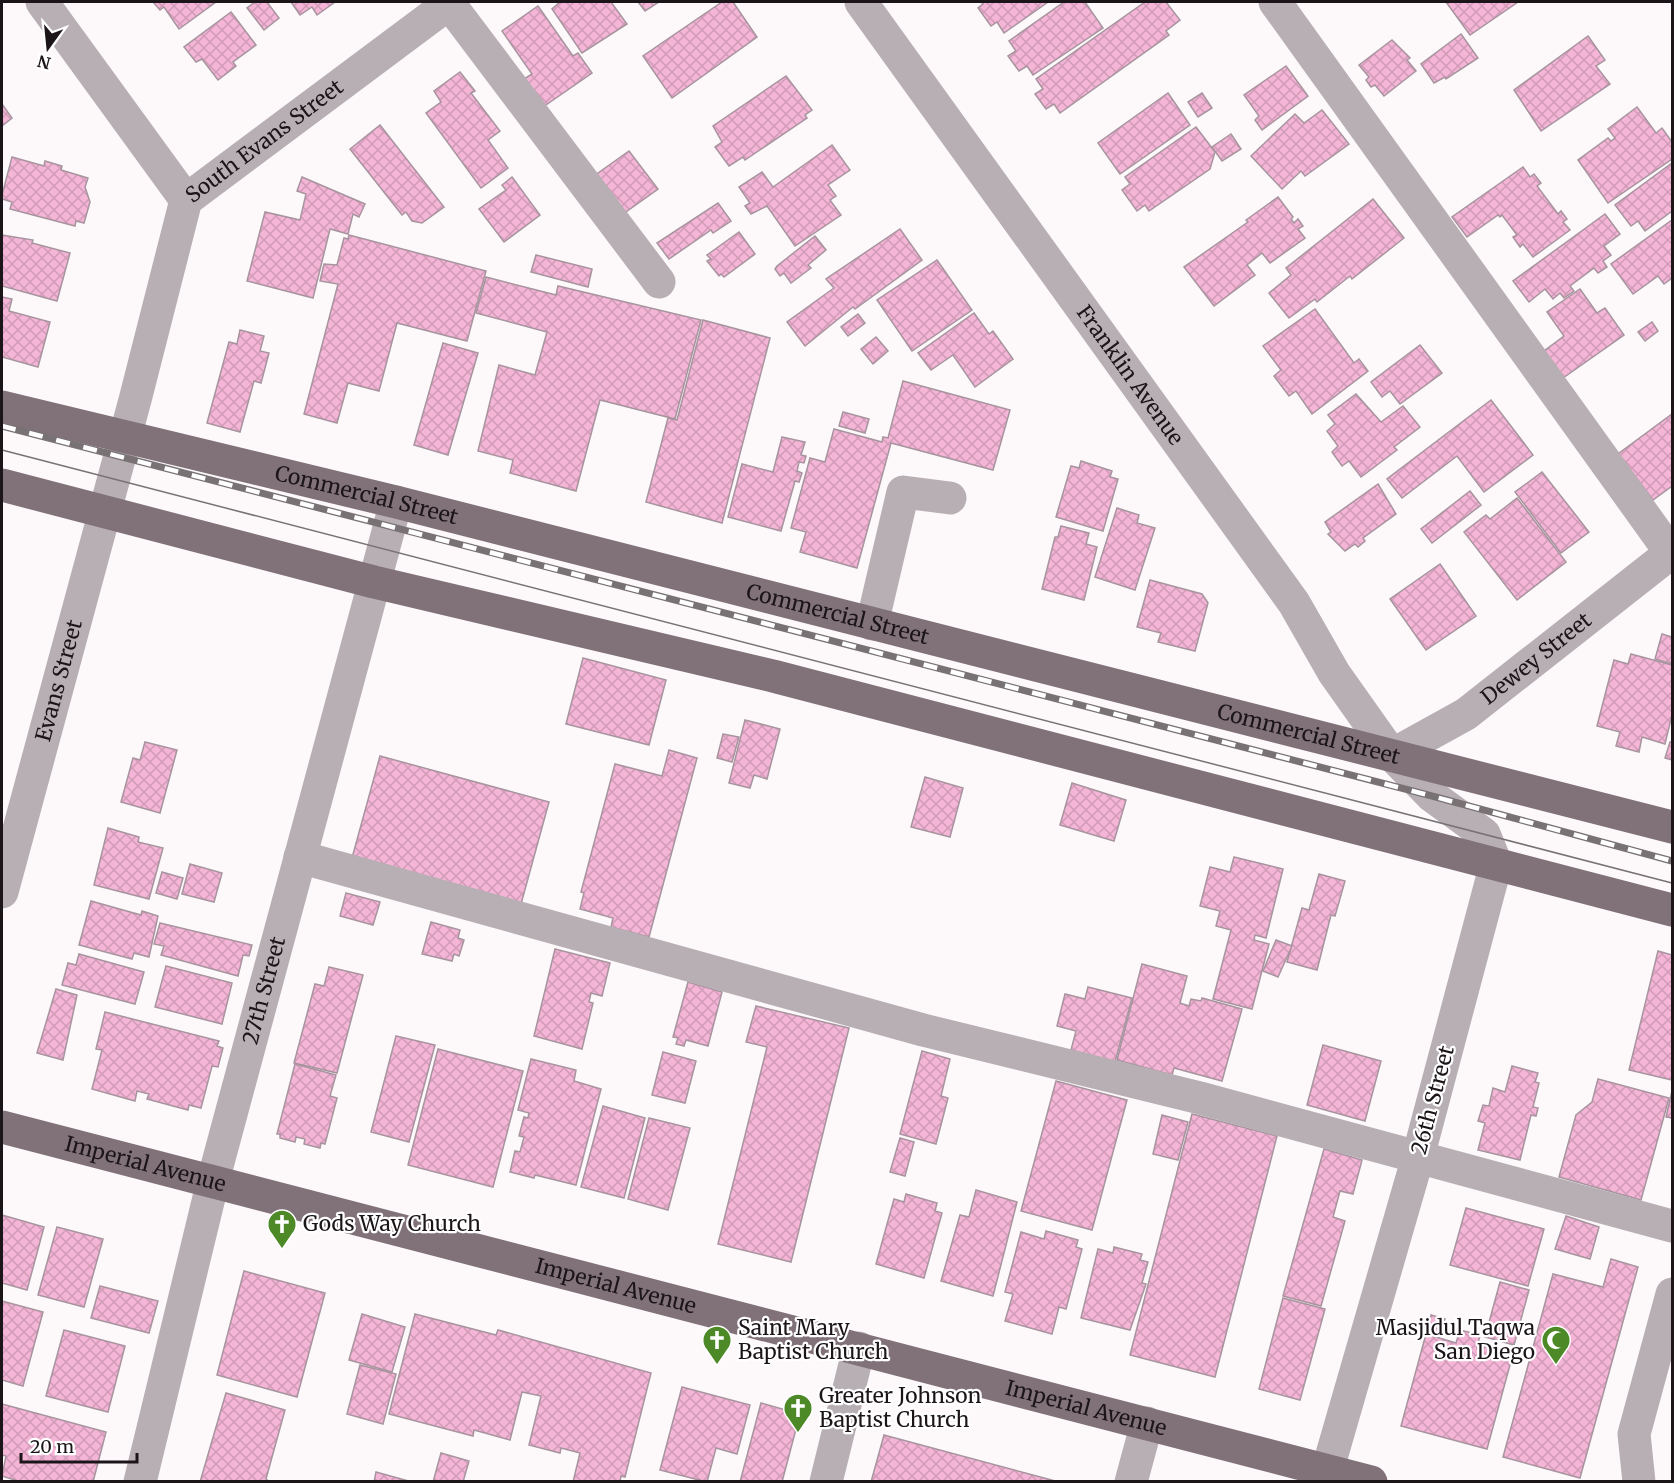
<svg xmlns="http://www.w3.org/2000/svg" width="1674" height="1483" viewBox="0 0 1674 1483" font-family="Merriweather,serif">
  <defs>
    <pattern id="building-cross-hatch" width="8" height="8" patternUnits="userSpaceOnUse" patternTransform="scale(1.5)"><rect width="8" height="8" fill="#f4b5d7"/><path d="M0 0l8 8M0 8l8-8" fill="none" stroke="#d19bb8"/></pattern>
  </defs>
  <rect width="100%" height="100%" fill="#fdf9fb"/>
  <!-- building -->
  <g fill="url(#building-cross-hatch)" stroke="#a7949e" stroke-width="1.5">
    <path d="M153,2H216L179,29L164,7L160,10Z"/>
    <path d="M255,2H267L279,18L264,30L247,8Z"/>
    <path d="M291,2H335L317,15L312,7L300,15Z"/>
    <path d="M560,2H611L627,24L582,53L552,9Z"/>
    <path d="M638,2H659L645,11Z"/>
    <path d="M722,2H733L757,37L672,98L643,56Z"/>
    <path d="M981,2H1048L1004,33L997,22L991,26L978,8L983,4Z"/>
    <path d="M1064,2H1085L1103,28L1033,75L1027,66L1019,71L1008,56L1016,51L1009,41Z"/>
    <path d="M1145,2H1166L1180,20L1166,31L1169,35L1060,113L1054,104L1046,109L1035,94L1043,89L1036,79Z"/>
    <path d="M1446,2H1518L1470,35Z"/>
    <path d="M538,6L573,56L578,53L592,73L543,107L524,79L532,74L502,31Z"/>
    <path d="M231,12L256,45L233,62L236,66L218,80L202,59L196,62L184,47Z"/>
    <path d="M1461,34L1478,58L1446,79L1445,77L1434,83L1421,64Z"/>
    <path d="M1588,36L1605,60L1596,66L1610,84L1541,131L1514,90Z"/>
    <path d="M1392,40L1410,58L1407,60L1416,71L1384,96L1375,85L1371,87L1366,80L1369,77L1359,65Z"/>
    <path d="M1286,66L1308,96L1262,130L1255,120L1259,116L1244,95Z"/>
    <path d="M460,72L475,91L471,93L500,131L488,140L508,168L481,188L426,113L441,102L434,91Z"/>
    <path d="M786,76L812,110L805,115L807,118L745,160L743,157L729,166L715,147L722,142L713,126Z"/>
    <path d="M1168,93L1190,125L1120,174L1098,143Z"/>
    <path d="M1202,93L1212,108L1198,117L1188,102Z"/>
    <path d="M2,104L12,118L2,126Z"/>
    <path d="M1637,107L1656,133L1662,128L1672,142V159L1608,203L1578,160L1608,138L1611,141L1615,138L1608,129Z"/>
    <path d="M1322,110L1349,144L1305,176L1301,171L1282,189L1251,156L1295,114L1304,123Z"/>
    <path d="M380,125L444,207L422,223L412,221L406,212L402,215L350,149Z"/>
    <path d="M1196,127L1215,152L1210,169L1149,211L1145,205L1137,211L1122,190L1130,184L1125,177Z"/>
    <path d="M1231,134L1241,149L1222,161L1212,147Z"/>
    <path d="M832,145L850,170L828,185L836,196L830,200L841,215L795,246L767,206L751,214L745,206L750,203L739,187L762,172L773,187Z"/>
    <path d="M629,151L658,189L623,214L594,176Z"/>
    <path d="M12,157L44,166L45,161L62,166L61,170L88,178L85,187L90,202L84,223L76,221L75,226L10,209L12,202L2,199V195Z"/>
    <path d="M1672,163V211L1645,231L1638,221L1631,226L1615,205Z"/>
    <path d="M1523,167L1530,177L1534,174L1541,183L1537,186L1558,214L1561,211L1567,219L1563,222L1570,230L1533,257L1523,244L1520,247L1513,237L1517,235L1502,215L1500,217L1498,215L1467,237L1452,217Z"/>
    <path d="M302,177L365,204L359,217L353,214L348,234L330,229L313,298L247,281L265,212L300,220L306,194L297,191Z"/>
    <path d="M512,177L540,215L504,242L479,209L506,190L502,185Z"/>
    <path d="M1278,197L1293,217L1291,219L1294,223L1298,219L1303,226L1298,229L1305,238L1270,263L1262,253L1247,265L1255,275L1214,306L1184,267L1248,222L1246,220Z"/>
    <path d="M1373,199L1404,238L1352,279L1350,276L1317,302L1315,299L1289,318L1269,293L1291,275L1286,268Z"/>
    <path d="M718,203L731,221L713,233L711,230L669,259L657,243Z"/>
    <path d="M1605,214L1620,234L1604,246L1611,255L1603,261L1607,267L1598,273L1594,268L1570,286L1574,291L1564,298L1560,293L1553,299L1545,289L1529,302L1513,281Z"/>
    <path d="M1672,220V278L1664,284L1658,276L1633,294L1611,264Z"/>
    <path d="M900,229L922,260L855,309L853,307L805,346L787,322L834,288L826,279Z"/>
    <path d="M739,232L755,254L724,277L721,274L719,276L707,261L711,259L707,255Z"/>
    <path d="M2,235L33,240L32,243L70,253L57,301L2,286Z"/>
    <path d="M349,235L486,271L467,341L397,323L379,391L348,383L337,423L304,414L338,284L320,281L324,264L337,265L344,238L348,239Z"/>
    <path d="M815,236L826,250L808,265L811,268L791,283L784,273L780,276L775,269L777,266Z"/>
    <path d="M536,255L592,269L588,287L531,272Z"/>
    <path d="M937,260L972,310L912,351L877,300Z"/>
    <path d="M486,277L556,295L558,286L701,320L675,419L600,400L576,491L510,473L513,460L478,451L499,365L535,375L547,332L476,313Z"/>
    <path d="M1580,289L1597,313L1605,308L1624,335L1563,378L1544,351L1564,336L1547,312Z"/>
    <path d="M2,297L12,299L9,311L50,322L38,367L2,357Z"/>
    <path d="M1315,309L1354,363L1359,359L1368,371L1312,414L1296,391L1289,396L1274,376L1281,370L1263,346Z"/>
    <path d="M974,313L989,334L993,331L1013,359L975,387L953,355L931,370L918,353Z"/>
    <path d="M858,314L865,323L848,336L841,327Z"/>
    <path d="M703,320L770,338L722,523L646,502L668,418L677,420Z"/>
    <path d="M1652,322L1658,331L1645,341L1638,332Z"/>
    <path d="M240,330L264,336L260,351L269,353L261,383L254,381L240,432L207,423L229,342L237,344Z"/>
    <path d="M876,337L888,351L873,364L861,349Z"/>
    <path d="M443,343L478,353L448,455L414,445Z"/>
    <path d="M1420,345L1442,373L1400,404L1390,391L1382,397L1371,382Z"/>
    <path d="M903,381L1010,410L993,470L891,443L857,568L800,552L806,532L791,528L810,458L825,462L834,429L882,442L883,437L888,438Z"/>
    <path d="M1356,394L1381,422L1403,406L1420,427L1394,447L1397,450L1361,477L1349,461L1342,466L1332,452L1338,446L1327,431L1335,424L1328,415Z"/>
    <path d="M1491,400L1533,455L1484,492L1457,456L1402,498L1387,479Z"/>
    <path d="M843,412L869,419L865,433L839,426Z"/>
    <path d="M1672,414V486L1653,500L1618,454Z"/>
    <path d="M782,437L805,442L801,455L806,456L804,463L799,462L797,471L802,473L799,482L795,481L781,531L728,517L742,464L773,472Z"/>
    <path d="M1081,461L1112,471L1110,477L1118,479L1103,531L1056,517L1071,466L1079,468Z"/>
    <path d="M1542,472L1589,532L1561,553L1515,492Z"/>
    <path d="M1378,484L1396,514L1363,538L1365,541L1358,547L1355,544L1345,551L1328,534L1331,532L1325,522Z"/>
    <path d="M1470,491L1481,505L1432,543L1421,529Z"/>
    <path d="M1517,498L1566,562L1517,600L1464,532L1486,515L1490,519Z"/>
    <path d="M1117,508L1139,515L1137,523L1155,528L1135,590L1095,577Z"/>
    <path d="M1061,526L1089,533L1086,544L1097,547L1084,600L1042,589L1055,537H1058Z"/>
    <path d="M1440,564L1476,616L1426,650L1390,599Z"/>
    <path d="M1150,580L1202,594L1208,603L1195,651L1158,642L1161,633L1137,627Z"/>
    <path d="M1662,634L1672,637V664L1655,659Z"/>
    <path d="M1631,654L1672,665V715L1665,744L1642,737L1639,752L1616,746L1620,732L1597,726L1614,660L1628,664Z"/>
    <path d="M583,658L666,680L649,745L566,724Z"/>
    <path d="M745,720L780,729L767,779L754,775L750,788L729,783Z"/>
    <path d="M723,734L739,737L732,762L717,758Z"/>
    <path d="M145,742L177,750L160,813L121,802L133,758L140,760Z"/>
    <path d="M1670,742H1672V760L1665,758Z"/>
    <path d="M669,750L697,758L649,937L611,927L613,918L580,909L584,893L581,892L615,764L662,776Z"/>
    <path d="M380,756L549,802L521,904L352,858Z"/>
    <path d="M925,777L963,788L950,837L911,827Z"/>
    <path d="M1072,783L1126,800L1114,841L1060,825Z"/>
    <path d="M108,828L139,837L138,842L163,848L149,899L94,885Z"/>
    <path d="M1234,857L1283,869L1266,938L1255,935L1254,940L1269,944L1252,1009L1213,999L1231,930L1216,926L1220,911L1200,906L1210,867L1230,872Z"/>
    <path d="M190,864L222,873L214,902L182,894Z"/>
    <path d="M162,872L183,878L177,899L156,893Z"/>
    <path d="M1319,874L1345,881L1335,916L1331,915L1317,970L1287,962L1302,908L1309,910Z"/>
    <path d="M346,893L380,902L373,925L340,916Z"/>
    <path d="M91,901L141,915L142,911L158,916L149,957L134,953L132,959L79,945Z"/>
    <path d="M431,922L460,930L458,938L464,940L459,956L454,954L452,961L422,954Z"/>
    <path d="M160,923L252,945L249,956L243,955L238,976L161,955L164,946L154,944Z"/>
    <path d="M1276,940L1292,946L1278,977L1263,971Z"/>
    <path d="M555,949L610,963L602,996L591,993L589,1002L593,1003L582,1049L534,1036Z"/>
    <path d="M1658,951L1672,955V1080L1629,1070Z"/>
    <path d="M79,954L144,972L135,1004L62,985L68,963L76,965Z"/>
    <path d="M1142,964L1187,976L1180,1003L1189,1006L1191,999L1201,1001L1202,998L1242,1009L1222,1081L1174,1068L1172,1075L1117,1060Z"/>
    <path d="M166,966L232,983L222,1024L155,1007Z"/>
    <path d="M329,967L363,975L337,1073L294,1063L315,984L324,986Z"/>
    <path d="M688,982L722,992L708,1046L686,1040L684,1046L676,1044L678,1038L673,1037Z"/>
    <path d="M1088,987L1132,998L1115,1062L1071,1050L1076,1031L1057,1026L1065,994L1085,999Z"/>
    <path d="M56,989L77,995L63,1060L37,1053Z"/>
    <path d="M756,1006L849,1028L791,1262L718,1244L767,1047L746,1042Z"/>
    <path d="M105,1012L219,1041L217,1046L223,1048L218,1067L212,1066L201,1108L189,1105L188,1110L147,1099L149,1094L137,1091L135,1101L92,1089L102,1050L96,1049Z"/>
    <path d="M396,1036L435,1045L409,1142L371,1132Z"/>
    <path d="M1323,1045L1381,1061L1365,1121L1307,1105Z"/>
    <path d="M438,1049L523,1071L493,1187L408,1165Z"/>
    <path d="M922,1051L950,1059L941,1096L948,1098L936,1144L900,1134Z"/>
    <path d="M663,1052L696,1061L685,1103L652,1095Z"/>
    <path d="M531,1059L576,1070L574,1081L601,1089L576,1185L535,1175L534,1178L510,1172L515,1151L520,1152L524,1137L519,1136L524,1117L528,1118L529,1113L518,1110Z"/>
    <path d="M295,1064L336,1075L330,1096L337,1098L325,1144L321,1143L320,1148L304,1144L305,1139L296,1137L295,1142L280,1138V1134H277Z"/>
    <path d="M1512,1066L1538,1073L1535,1082L1539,1083L1533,1107L1538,1108L1536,1116L1531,1115L1520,1160L1478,1150L1485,1123L1478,1121L1483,1105L1489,1106L1493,1088L1505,1092Z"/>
    <path d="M1598,1079L1669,1098L1641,1200L1559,1177L1576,1115L1592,1102Z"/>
    <path d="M1056,1081L1127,1100L1092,1230L1021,1211Z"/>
    <path d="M1672,1091V1118L1666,1117Z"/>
    <path d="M603,1106L645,1118L624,1198L581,1187Z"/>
    <path d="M1192,1114L1277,1136L1215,1377L1130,1355Z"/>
    <path d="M1162,1115L1188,1122L1178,1160L1153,1154Z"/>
    <path d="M649,1118L690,1128L668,1210L628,1199Z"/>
    <path d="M900,1138L914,1142L905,1176L890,1172Z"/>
    <path d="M1324,1149L1362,1160L1353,1194L1340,1191L1333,1217L1345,1221L1321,1306L1283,1296Z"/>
    <path d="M976,1190L1017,1202L993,1296L941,1281L960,1215L969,1217Z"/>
    <path d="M906,1194L937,1203L935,1211L942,1213L924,1278L876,1264L894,1199L904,1202Z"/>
    <path d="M1466,1208L1544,1229L1528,1286L1450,1265Z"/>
    <path d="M2,1215L44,1227L27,1290L2,1283Z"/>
    <path d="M1566,1216L1599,1227L1590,1259L1555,1249Z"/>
    <path d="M57,1227L103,1239L84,1307L38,1295Z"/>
    <path d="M1046,1231L1078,1240L1076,1247L1082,1249L1066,1309L1059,1307L1052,1334L1005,1321L1013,1294L1005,1292L1021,1232L1044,1239Z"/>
    <path d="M1114,1247L1142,1254L1140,1260L1148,1262L1142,1283L1146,1284L1130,1330L1081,1318L1098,1249L1113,1253Z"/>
    <path d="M1611,1259L1638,1267L1580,1478L1503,1457L1553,1274L1603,1287Z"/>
    <path d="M244,1271L325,1293L297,1397L217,1375Z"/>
    <path d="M1500,1282L1529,1290L1514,1345L1485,1337Z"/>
    <path d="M100,1286L158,1301L149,1333L91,1318Z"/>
    <path d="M1283,1298L1325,1309L1300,1400L1259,1389Z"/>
    <path d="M2,1301L43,1312L23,1386L2,1380Z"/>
    <path d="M362,1314L405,1327L392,1372L349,1360Z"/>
    <path d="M415,1314L496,1335L498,1330L651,1373L625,1477L621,1476L620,1482H573L580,1453L561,1448L560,1453L529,1445L541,1396L522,1392L510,1440L474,1430L473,1436L389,1414Z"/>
    <path d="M1431,1315L1445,1319L1441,1334L1427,1331Z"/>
    <path d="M64,1330L125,1346L108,1412L46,1396Z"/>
    <path d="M1460,1330L1480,1335L1477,1349L1483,1350L1484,1346L1513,1354L1487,1449L1401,1426L1426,1334L1456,1343Z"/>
    <path d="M360,1365L396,1374L383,1424L347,1414Z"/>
    <path d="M682,1387L750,1405L737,1454L716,1448L707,1482L660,1470Z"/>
    <path d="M226,1393L285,1410L266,1479L270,1482H200Z"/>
    <path d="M761,1403L800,1414L782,1482H740Z"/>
    <path d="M2,1404L106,1432L93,1482H21L2,1476L6,1456L2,1455Z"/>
    <path d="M884,1435L1059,1482H871Z"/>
    <path d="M441,1453L469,1461L463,1482H433Z"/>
    <path d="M376,1472L412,1482H374Z"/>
  </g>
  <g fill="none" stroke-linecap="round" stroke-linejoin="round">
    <!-- minor -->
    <g stroke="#b8afb4" stroke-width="33">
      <path d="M42,2L186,200"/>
      <path d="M448,2L659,282"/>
      <path id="s1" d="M861,2L1294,603L1334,673L1392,755L1432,796L1484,834L1496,864L1418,1157L1324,1482"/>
      <path d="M1275,2L1671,553"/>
      <path d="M872,624L903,492L950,498"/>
      <path id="s2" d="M1392,755L1466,714L1672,552"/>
      <path d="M300,857L923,1030L1200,1098L1672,1226"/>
      <path id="s3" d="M2,892L135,400L186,200L451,2"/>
      <path id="s4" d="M140,1482L213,1181L396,502"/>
      <path d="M826,1482L859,1348"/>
      <path d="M1131,1482L1147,1423"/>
      <path d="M1639,1482L1634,1434L1672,1294"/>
    </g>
    <!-- major -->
    <g stroke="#817279" stroke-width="33">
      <path id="s5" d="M2,407L396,502L1672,827"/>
      <path d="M2,485L374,582L773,676L1672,910"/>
      <path id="s6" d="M2,1127L1371,1482"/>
    </g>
    <!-- tram -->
    <path stroke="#787275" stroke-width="1.5" d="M2,450L1672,883"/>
    <!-- rail casing -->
    <g stroke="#787275" stroke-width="7">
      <path id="rail" d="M2,426L1432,796L1672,861"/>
    </g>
    <!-- rail -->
    <use href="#rail" stroke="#fff" stroke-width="4.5" stroke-dasharray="14" stroke-linecap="butt"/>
  </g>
  <!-- icons -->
  <defs>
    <g id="church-pin" transform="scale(1.5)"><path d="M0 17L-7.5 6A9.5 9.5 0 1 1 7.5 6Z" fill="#4d8927" stroke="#fff"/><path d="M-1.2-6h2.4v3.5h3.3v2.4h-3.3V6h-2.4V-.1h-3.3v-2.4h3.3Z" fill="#fff"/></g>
    <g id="mosque-pin" transform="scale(1.5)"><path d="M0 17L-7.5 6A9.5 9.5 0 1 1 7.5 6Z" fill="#4d8927" stroke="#fff"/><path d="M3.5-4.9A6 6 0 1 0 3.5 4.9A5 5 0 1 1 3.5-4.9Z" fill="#fff"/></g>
  </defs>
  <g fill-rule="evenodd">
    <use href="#church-pin" x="282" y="1224"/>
    <use href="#church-pin" x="717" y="1340"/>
    <use href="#mosque-pin" x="1556" y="1340"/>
    <use href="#church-pin" x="798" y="1408"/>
  </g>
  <g text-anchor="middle" stroke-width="4.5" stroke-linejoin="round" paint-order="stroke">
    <!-- street labels -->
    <g font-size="21" fill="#1b1418" stroke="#fff">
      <text dy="7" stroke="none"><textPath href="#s3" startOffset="814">South Evans Street</textPath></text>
      <text dy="7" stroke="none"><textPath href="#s1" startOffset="460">Franklin Avenue</textPath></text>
      <text dy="7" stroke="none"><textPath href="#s5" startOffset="375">Commercial Street</textPath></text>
      <text dy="7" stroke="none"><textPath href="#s5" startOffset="861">Commercial Street</textPath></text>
      <text dy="7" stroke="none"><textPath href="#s2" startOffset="174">Dewey Street</textPath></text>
      <text dy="7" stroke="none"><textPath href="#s3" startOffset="219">Evans Street</textPath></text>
      <text dy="7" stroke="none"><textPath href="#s5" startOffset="1347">Commercial Street</textPath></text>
      <text dy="7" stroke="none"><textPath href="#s4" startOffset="507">27th Street</textPath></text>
      <text transform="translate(1433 1100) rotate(-75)" y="7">26th Street</text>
      <text dy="7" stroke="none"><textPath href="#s6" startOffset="148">Imperial Avenue</textPath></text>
      <text dy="7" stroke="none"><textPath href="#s6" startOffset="634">Imperial Avenue</textPath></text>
      <text dy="7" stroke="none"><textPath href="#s6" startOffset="1120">Imperial Avenue</textPath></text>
    </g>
    <!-- poi labels -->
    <g font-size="21" fill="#1b1418" stroke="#fff" text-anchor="start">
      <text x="303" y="1231">Gods Way Church</text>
      <text x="738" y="1335">Saint Mary<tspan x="738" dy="24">Baptist Church</tspan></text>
      <text x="1535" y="1335" text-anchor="end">Masjidul Taqwa<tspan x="1535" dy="24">San Diego</tspan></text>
      <text x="819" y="1403">Greater Johnson<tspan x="819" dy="24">Baptist Church</tspan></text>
    </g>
  </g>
  <!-- border -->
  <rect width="1674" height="1483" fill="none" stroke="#1b1418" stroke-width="6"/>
  <!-- north arrow -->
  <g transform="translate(48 48) rotate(195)" stroke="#ffffff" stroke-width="4.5" paint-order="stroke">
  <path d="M0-4.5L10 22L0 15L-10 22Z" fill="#1b1418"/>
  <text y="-9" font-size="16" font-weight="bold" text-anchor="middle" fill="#1b1418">N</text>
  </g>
  <!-- scale -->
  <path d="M21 1453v9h116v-9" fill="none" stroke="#1b1418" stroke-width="3"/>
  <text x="30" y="1453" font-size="18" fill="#1b1418" stroke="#ffffff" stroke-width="4.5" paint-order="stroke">20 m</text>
</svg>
